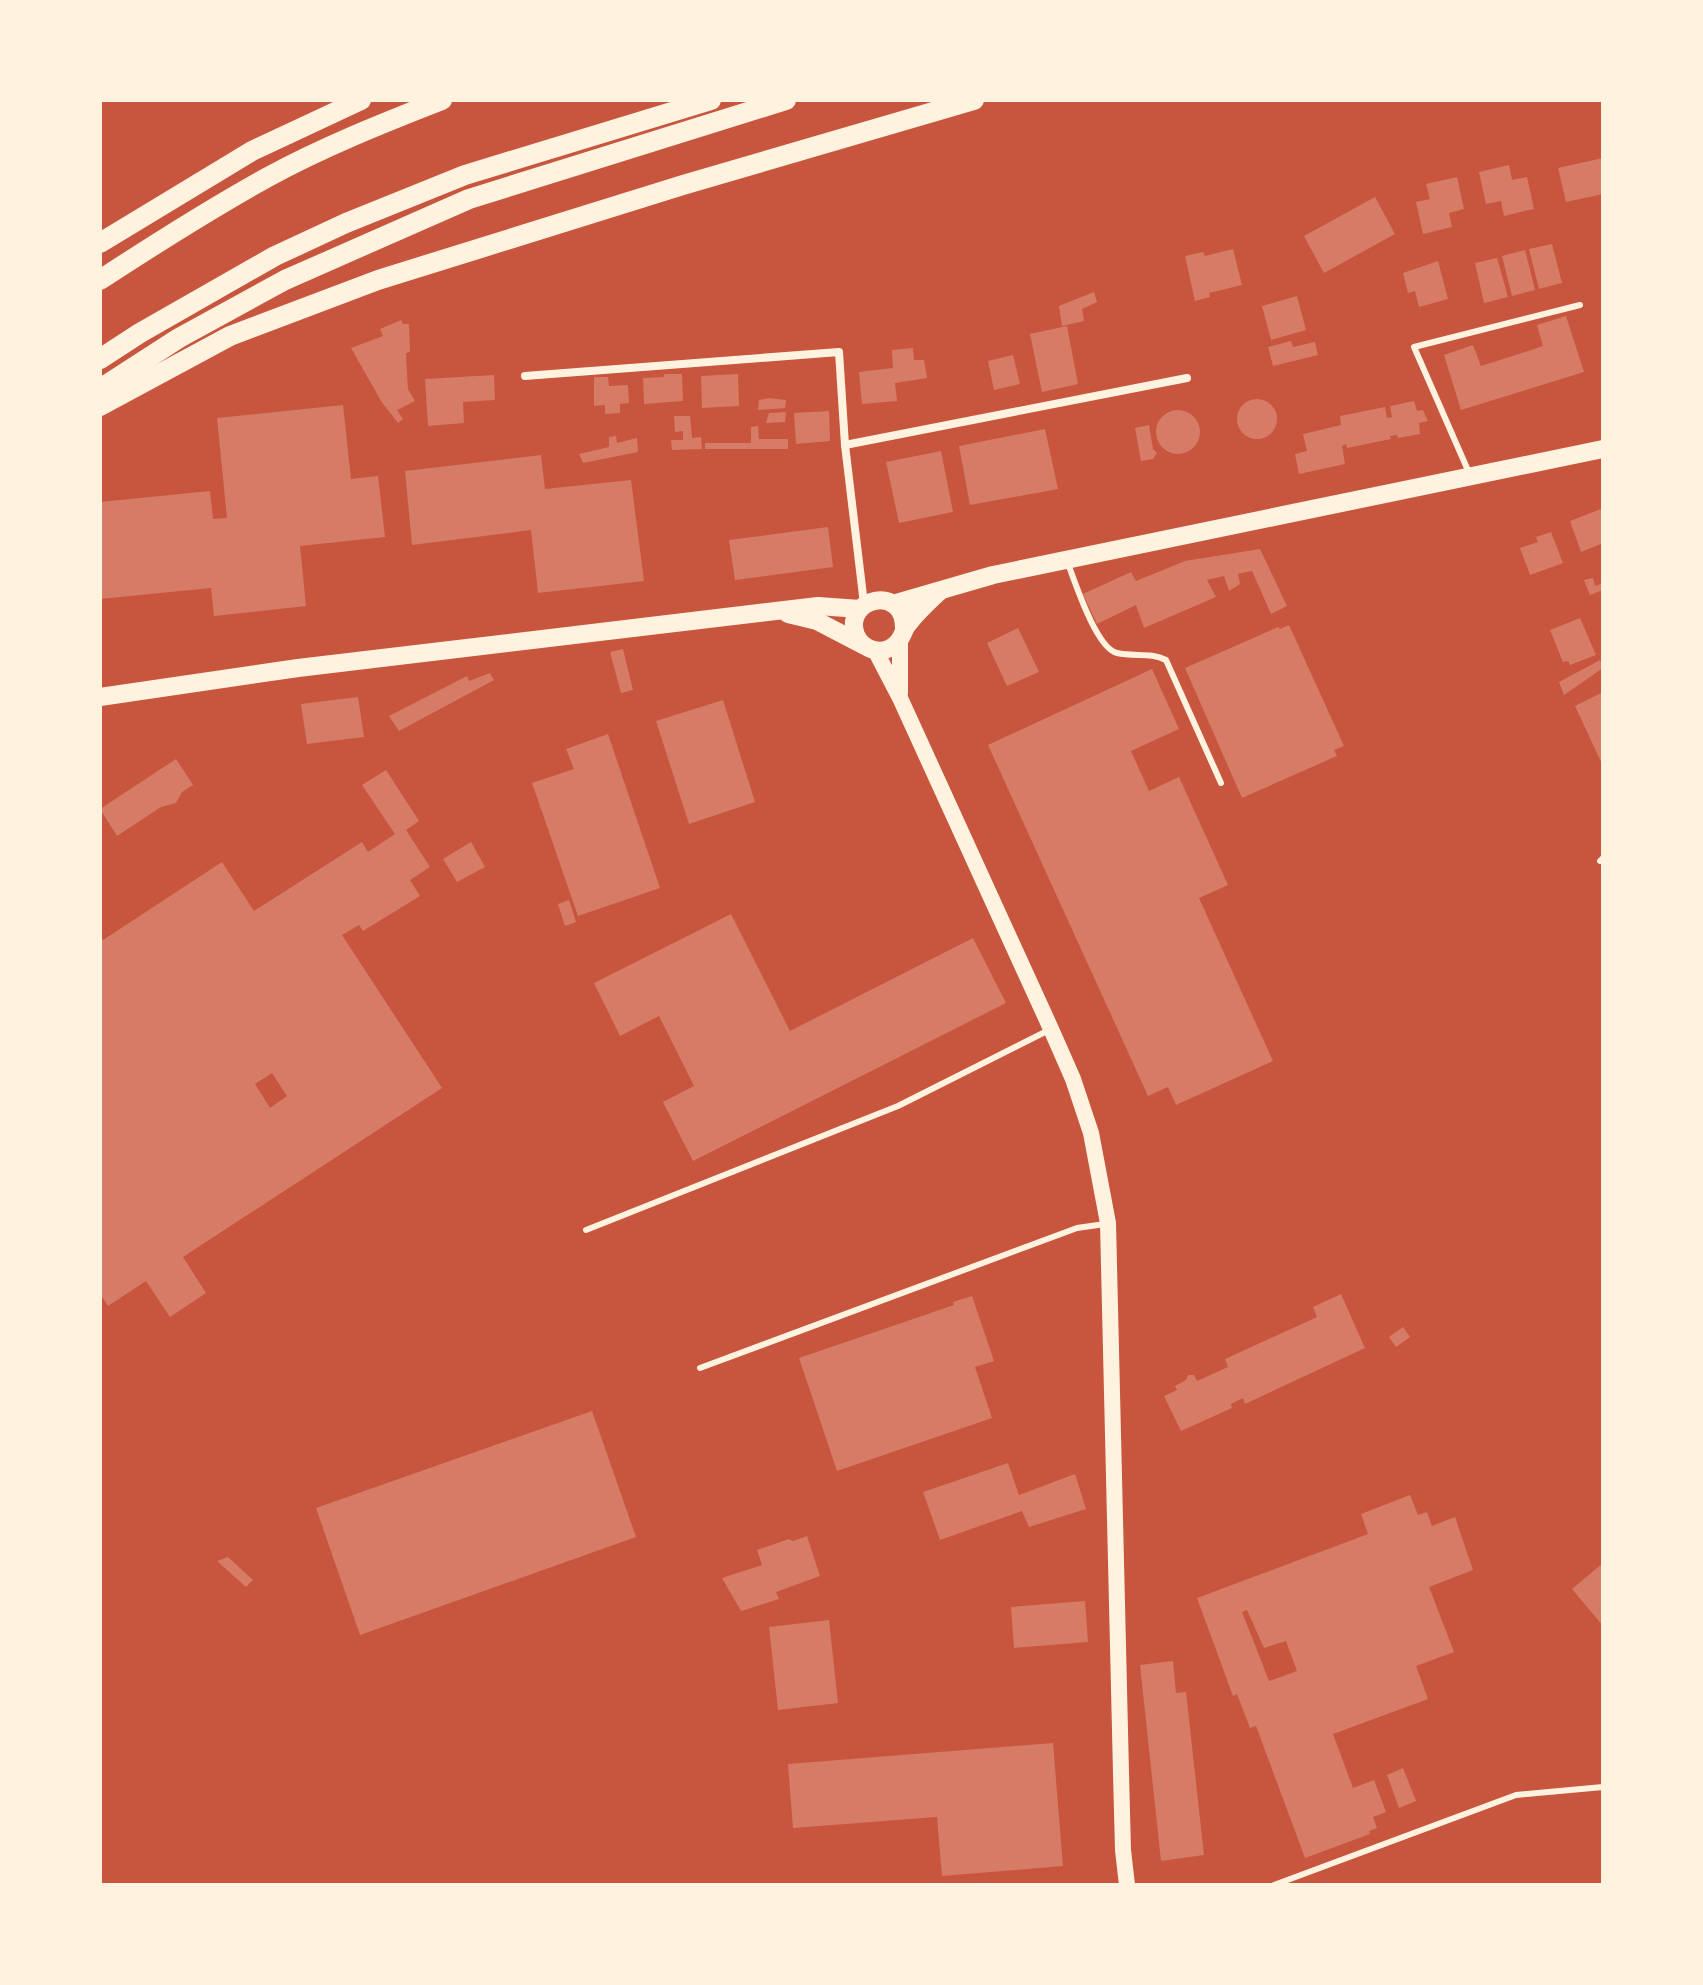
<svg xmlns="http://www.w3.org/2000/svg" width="1703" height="1985" viewBox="0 0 1703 1985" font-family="Manrope,sans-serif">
  <rect width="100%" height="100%" fill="#c8553d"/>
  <!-- building -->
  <g fill="#d67c66" fill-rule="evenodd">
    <path d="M1603,158V194L1566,202L1558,168Z"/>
    <path d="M1509,165L1512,180L1527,177L1534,209L1504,216L1501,201L1486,204L1479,172Z"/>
    <path d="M1457,177L1464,209L1449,213L1452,227L1423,234L1416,202L1430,199L1426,184Z"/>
    <path d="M1375,197L1395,234L1324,273L1304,236Z"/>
    <path d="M1552,244L1562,283L1539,289L1529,249Z"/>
    <path d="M1233,249L1242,285L1209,293L1210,297L1195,301L1185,256L1203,252L1205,256Z"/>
    <path d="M1525,250L1535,290L1512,296L1502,256Z"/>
    <path d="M1497,258L1508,297L1484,303L1475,263Z"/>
    <path d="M1438,261L1448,299L1419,307L1415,291L1408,293L1403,273Z"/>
    <path d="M1094,292L1097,302L1082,309L1084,321L1062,326L1059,306Z"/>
    <path d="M1297,296L1306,330L1271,340L1262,306Z"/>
    <path d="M1566,316L1584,372L1461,410L1444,355L1473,345L1481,366L1528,351L1543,346L1537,325Z"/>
    <path d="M401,320L403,324H409L410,352L406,353L407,373L408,389L415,401L397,410L403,419L398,423L381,401L351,348L383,336L380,329Z"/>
    <path d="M1067,326L1078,384L1042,392L1030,334Z"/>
    <path d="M1291,341L1293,347L1315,342L1318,355L1273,366L1268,347Z"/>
    <path d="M913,348L914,360H924L927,378L895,383L897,401L862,404L859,372L893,368L892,350Z"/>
    <path d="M1013,355L1020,384L994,390L988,361Z"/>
    <path d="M664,374H682L683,401L644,404L643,378L664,377Z"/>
    <path d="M738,374L739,406L702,408L701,376Z"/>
    <path d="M494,375L495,400L463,402L464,423L428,426L425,379Z"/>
    <path d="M594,377H608L609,386L628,385L629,403L620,404V413L605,414V405L594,406Z"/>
    <path d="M769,398L786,400L785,408L758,410L759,400Z"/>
    <circle cx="1257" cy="419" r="20"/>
    <path d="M1414,401L1417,411L1423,410L1428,421L1419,423L1420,434L1398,438L1397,435L1390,436L1391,439L1347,448L1346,444L1342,446L1345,464L1299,474L1295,454L1307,451L1303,434L1341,425L1340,416L1385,407L1387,418L1392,417L1390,406Z"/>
    <path d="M343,405L351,479L378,476L385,537L300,546L306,606L214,616L211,588L100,599V502L210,491L213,519L227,518L217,418Z"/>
    <circle cx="1178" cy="432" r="22"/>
    <path d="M829,411L830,441L796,444L794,413Z"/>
    <path d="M786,412L785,422L766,423L769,413Z"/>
    <path d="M674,416H690L692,438L701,437L702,449L672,450L671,440H683V431L675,432Z"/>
    <path d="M1149,425L1153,449L1157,453L1153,459L1141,461L1135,428Z"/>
    <path d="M758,426L759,439H788V449H705V443H751V427Z"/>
    <path d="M1045,429L1058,489L970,505L959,446Z"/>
    <path d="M616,436L617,443L637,438L638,452L583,463L579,454L609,447V437Z"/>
    <path d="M941,451L953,512L899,523L886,462Z"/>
    <path d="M541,455L545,489L631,480L644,581L538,593L531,530L412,545L405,471Z"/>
    <path d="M1601,509L1603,543L1581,552L1570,521Z"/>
    <path d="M828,527L833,567L735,580L729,540Z"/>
    <path d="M1551,532L1563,563L1530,575L1520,548L1538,542L1536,537Z"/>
    <path d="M1260,549L1287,606L1271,614L1252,571L1238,574L1240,584L1229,591L1224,576L1207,580L1216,597L1144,628L1136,605L1097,624L1083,594L1131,572L1136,581L1185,561Z"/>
    <path d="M1593,578L1595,586L1603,583V590L1590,595L1584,580Z"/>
    <path d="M1580,618L1596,655L1570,665L1568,661L1563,662L1550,630Z"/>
    <path d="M1289,625L1344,746L1334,750L1337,756L1242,798L1185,668L1278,627L1280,629Z"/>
    <path d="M1018,628L1039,672L1007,686L987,643Z"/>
    <path d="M623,649L633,690L621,693L610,652Z"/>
    <path d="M1600,660L1603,668L1564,695L1559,682Z"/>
    <path d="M1152,669L1179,729L1131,751L1149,791L1179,777L1228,885L1199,898L1273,1061L1176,1105L1168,1087L1148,1096L988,745Z"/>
    <path d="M490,673L494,680L399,731L389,716L467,676L469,681Z"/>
    <path d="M1603,692V766L1575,706Z"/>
    <path d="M358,697L364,737L307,744L301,704Z"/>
    <path d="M723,700L755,802L689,824L656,721Z"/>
    <path d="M608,734L660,888L578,916L532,783L574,769L566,749Z"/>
    <path d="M176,759L193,785L182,792L176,803L161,807L117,836L100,809Z"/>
    <path d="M386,770L419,821L406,830L430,867L410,880L420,896L363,931L359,925L342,935L442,1088L183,1257L206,1293L170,1317L146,1281L108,1306L100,1294V935L103,940L222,862L254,911L362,842L368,852L395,834L362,785ZM272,1073L287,1096L270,1108L255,1084Z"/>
    <path d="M471,842L485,867L457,882L443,859Z"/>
    <path d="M569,900L576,922L565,926L558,904Z"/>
    <path d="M731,914L790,1031L973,938L1006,1003L693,1161L663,1102L694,1086L659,1016L620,1036L594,983Z"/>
    <path d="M1341,1294L1365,1348L1245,1404L1243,1398L1231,1404L1232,1408L1181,1431L1164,1396L1177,1390L1175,1386L1186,1380L1188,1375H1194L1197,1381L1228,1367L1225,1359L1317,1317L1313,1307Z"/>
    <path d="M972,1296L994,1361L975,1367L992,1418L837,1471L799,1358L954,1305L953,1302Z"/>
    <path d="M1403,1327L1410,1337L1396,1347L1389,1337Z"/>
    <path d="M592,1411L636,1537L360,1635L316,1508Z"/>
    <path d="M1008,1463L1019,1495L1075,1474L1086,1509L1029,1527L1022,1511L940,1540L923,1492Z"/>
    <path d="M1410,1495L1418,1515L1427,1512L1432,1526L1455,1517L1473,1570L1429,1587L1454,1652L1416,1666L1428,1699L1333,1734L1353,1788L1374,1780L1386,1812L1373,1817L1377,1828L1369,1831L1370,1834L1305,1858L1256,1726L1250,1728L1237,1694L1233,1696L1197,1598L1368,1534L1361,1514ZM1247,1610L1264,1648L1286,1641L1297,1671L1269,1681L1242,1612Z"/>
    <path d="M807,1536L820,1576L776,1592L779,1599L741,1611L722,1578L762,1565L757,1550L789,1539L793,1541Z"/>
    <path d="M228,1557L253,1580L246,1587L217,1561Z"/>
    <path d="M1603,1563V1626L1572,1589Z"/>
    <path d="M1085,1601L1088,1642L1014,1648L1011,1607Z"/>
    <path d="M829,1620L838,1703L778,1710L769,1627Z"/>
    <path d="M1173,1661L1176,1693L1186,1692L1204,1855L1161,1861L1140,1665Z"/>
    <path d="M1053,1743L1063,1866L942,1876L937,1817L793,1828L788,1764Z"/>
    <path d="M1403,1768L1416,1801L1399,1808L1387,1775Z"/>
  </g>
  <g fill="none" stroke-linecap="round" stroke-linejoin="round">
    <!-- service -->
    <g stroke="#fff3e0" stroke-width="6">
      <path d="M1470,475L1414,347L1580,305"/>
      <path d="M1067,561C1075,582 1096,648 1117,653C1134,657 1151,652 1166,660L1221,783"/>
      <path d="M1600,861L1603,858"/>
      <path d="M586,1230L898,1106L1051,1029"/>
      <path d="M700,1368L1077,1228L1105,1224"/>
      <path d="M1274,1885L1516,1795L1603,1787"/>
    </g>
    <!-- minor -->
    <g stroke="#fff3e0" stroke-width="8">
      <path d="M525,376L839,352L845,445L864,604"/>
      <path d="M845,445L1187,378"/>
    </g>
    <!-- secondary -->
    <g stroke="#fff3e0" stroke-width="16">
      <path d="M875,650L900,698L1051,1029L1073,1079L1091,1133L1108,1223L1121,1773L1123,1850L1127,1885"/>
      <path d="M900,693V640"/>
    </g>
    <!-- primary -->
    <g stroke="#fff3e0" stroke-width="18">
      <path d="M893,604L993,575L1603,449"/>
      <path d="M788,614L817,621L863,645"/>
      <path d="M904,629C905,583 842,598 856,635C859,642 866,648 874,650C882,652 891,649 897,643C902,638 903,632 906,627C915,614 928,602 940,591"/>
      <path d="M100,697L298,668L818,606L860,609"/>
    </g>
    <!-- motorway -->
    <g stroke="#fff3e0" stroke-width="20">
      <path d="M100,243L252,151L361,100"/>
      <path d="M100,280C155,244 210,209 268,177C323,147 383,123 442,100"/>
      <path d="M100,359L140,333L275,256L346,223L465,175L711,100"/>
      <path d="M100,389L179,338L285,280L469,199L786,100"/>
      <path d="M100,406L230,336L378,280L683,185L974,100"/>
    </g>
  </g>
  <!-- border -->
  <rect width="1703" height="1985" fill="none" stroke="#fff3e0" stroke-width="204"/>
</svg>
